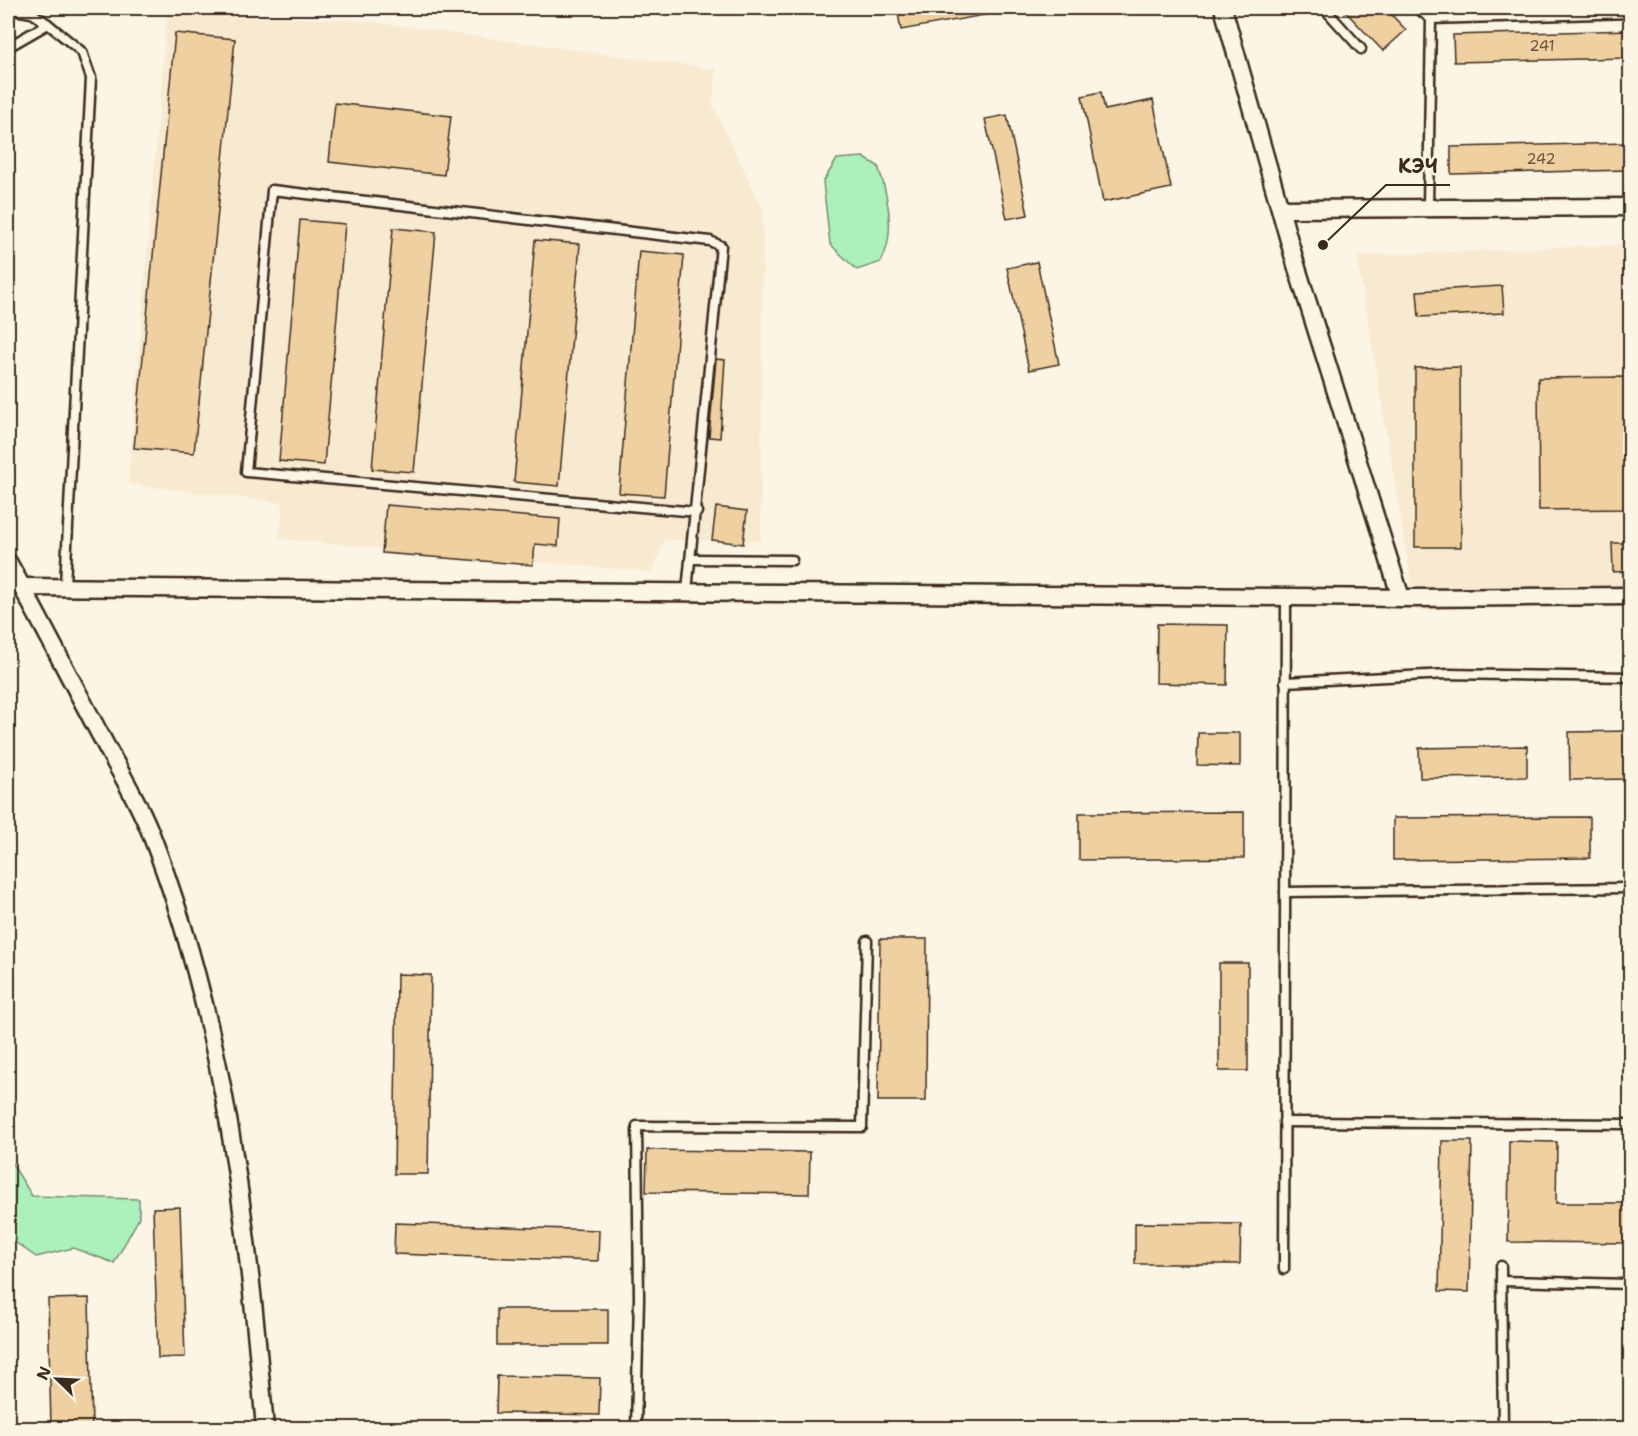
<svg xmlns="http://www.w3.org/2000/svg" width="1638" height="1436" viewBox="0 0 1638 1436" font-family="'Shantell Sans',sans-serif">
  <rect width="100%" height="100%" fill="#fcf5e5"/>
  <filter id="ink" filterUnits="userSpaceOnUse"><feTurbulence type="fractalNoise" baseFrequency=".0167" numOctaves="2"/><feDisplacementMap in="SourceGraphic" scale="12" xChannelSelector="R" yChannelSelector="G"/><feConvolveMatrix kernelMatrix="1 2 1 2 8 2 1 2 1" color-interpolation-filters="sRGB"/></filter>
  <g filter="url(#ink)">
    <!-- built -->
    <g fill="#f8ead1">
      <path d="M167,12L366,21L716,69L713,106L763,209L761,541L665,540L652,572L279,539L283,503L128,484Z"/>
      <path d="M1630,244V601L1416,611L1357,256Z"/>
    </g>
    <!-- green -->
    <g fill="#acf0bb" stroke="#748d6c" stroke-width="1.5">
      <path d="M863,157L878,166C888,195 896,234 881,262L857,270L830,244L823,182L837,159Z"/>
      <path d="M8,1157L32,1196L139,1199V1218L114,1263L73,1248L36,1257L8,1237Z"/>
    </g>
    <!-- building -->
    <g fill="#efd0a1" stroke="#3b2a1e" stroke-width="1.5">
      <path d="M897,8H989L990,14L901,30Z"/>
      <path d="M1342,8H1385L1406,30L1383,51Z"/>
      <path d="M1630,30V58L1454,62L1453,35Z"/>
      <path d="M175,33L235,39L194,453L134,448Z"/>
      <path d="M1101,92L1105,110L1153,100L1171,188L1103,202L1082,96Z"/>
      <path d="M335,103L451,116L444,175L329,162Z"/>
      <path d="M1007,115L1028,215L1007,219L985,119Z"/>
      <path d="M1630,143V170L1451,174V147Z"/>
      <path d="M300,220L345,224L324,465L279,461Z"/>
      <path d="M393,228L436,232L414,472L372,469Z"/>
      <path d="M535,240L580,244L559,486L514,482Z"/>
      <path d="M639,251L684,255L664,496L619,493Z"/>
      <path d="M1037,262L1059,364L1029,370L1007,268Z"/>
      <path d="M1502,286L1504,313L1419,317L1417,291Z"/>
      <path d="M716,359L725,360L720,438L709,437Z"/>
      <path d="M1460,367L1461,547H1415V368Z"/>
      <path d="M1626,377L1628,509L1539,510L1538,378Z"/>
      <path d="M386,505L560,519L558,546L535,544L533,565L382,553Z"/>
      <path d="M716,507L747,511L743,544L712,540Z"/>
      <path d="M1612,543H1630V571L1613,572Z"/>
      <path d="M1157,624L1228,625L1227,685L1156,683Z"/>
      <path d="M1630,731V779L1570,780L1569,732Z"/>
      <path d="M1198,733H1240V766L1197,765Z"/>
      <path d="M1527,746V777L1420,778L1419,748Z"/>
      <path d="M1244,812V858L1079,860V813Z"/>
      <path d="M1590,817V858L1393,860V818Z"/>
      <path d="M880,939H927L926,1101H878Z"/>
      <rect x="1219" y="963" width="29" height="108"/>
      <path d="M397,974L431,975L428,1174H394Z"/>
      <path d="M1442,1141H1472L1469,1292L1439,1291Z"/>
      <path d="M1509,1141L1557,1142L1556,1203H1630V1243L1508,1242Z"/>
      <path d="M647,1150L810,1152L809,1194L646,1192Z"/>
      <path d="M180,1207L185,1357L158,1358L153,1208Z"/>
      <path d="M395,1223L599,1230L598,1261L394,1254Z"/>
      <path d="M1135,1223L1241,1224L1240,1264H1135Z"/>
      <path d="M89,1298L92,1428H51L48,1299Z"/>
      <rect x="497" y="1309" width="111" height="36"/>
      <path d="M497,1376L600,1378L599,1415L496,1413Z"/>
    </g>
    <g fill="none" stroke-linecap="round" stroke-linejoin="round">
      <!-- service casing -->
      <g stroke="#3b2a1e" stroke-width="13">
        <g id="service">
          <path d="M1324,8L1361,49"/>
          <path d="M1417,8L1431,19L1428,207"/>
          <path d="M1432,8L1431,19L1630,13"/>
          <path d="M8,9L32,13L48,24L8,47"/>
          <path d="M48,24L82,52L91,78L65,585"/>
          <path d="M691,559L792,560"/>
          <path d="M687,591L721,246L710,241L272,190L246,472L697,512"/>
          <path d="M1285,682L1448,674L1630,677"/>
          <path d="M1285,892L1630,888"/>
          <path d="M1284,1122L1630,1124"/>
          <path d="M1501,1266L1503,1428"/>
          <path d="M1284,1269L1286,597"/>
          <path d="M1501,1281L1630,1284"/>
          <path d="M636,1428L639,1298L637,1126L862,1127L867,941"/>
        </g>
      </g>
      <!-- minor casing -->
      <g stroke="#3b2a1e" stroke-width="21">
        <g id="minor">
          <path d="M1223,8L1296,265L1401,598"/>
          <path d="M1282,209L1630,207"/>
          <path d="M8,562C41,620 71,681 103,740C119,771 139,802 151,834C226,1027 247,1224 265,1428"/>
          <path d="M22,587L1413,598L1630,596"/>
        </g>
      </g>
      <!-- service -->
      <use href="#service" stroke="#fcf5e5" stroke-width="8"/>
      <!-- minor -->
      <use href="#minor" stroke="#fcf5e5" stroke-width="16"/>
    </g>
  </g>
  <g text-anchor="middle" stroke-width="5" stroke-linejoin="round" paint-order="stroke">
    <!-- number labels -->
    <g font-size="15" fill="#68543f">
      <text x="1542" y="51">241</text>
      <text x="1541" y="164">242</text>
    </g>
  </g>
  <!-- callouts -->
  <path fill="none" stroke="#3b2a1e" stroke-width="2" d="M1323 245L1386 185H1450"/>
  <circle fill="#3b2a1e" stroke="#fcf5e5" stroke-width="2" cx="1323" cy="245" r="6"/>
  <g font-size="20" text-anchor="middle" font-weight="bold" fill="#3b2a1e" stroke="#fcf5e5" stroke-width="5" stroke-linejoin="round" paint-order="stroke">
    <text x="1418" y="173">КЭЧ</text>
  </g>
  <!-- margin -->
  <rect width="1638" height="1436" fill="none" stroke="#fcf5e5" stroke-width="30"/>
  <rect x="15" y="15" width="1608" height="1406" fill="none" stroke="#3b2a1e" stroke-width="2" filter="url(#ink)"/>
  <!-- north arrow -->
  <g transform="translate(57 1379) rotate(294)" stroke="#fcf5e5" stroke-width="4.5" paint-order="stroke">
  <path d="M0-4.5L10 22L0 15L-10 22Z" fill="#3b2a1e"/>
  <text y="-9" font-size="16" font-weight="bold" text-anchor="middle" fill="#3b2a1e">N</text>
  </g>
</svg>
